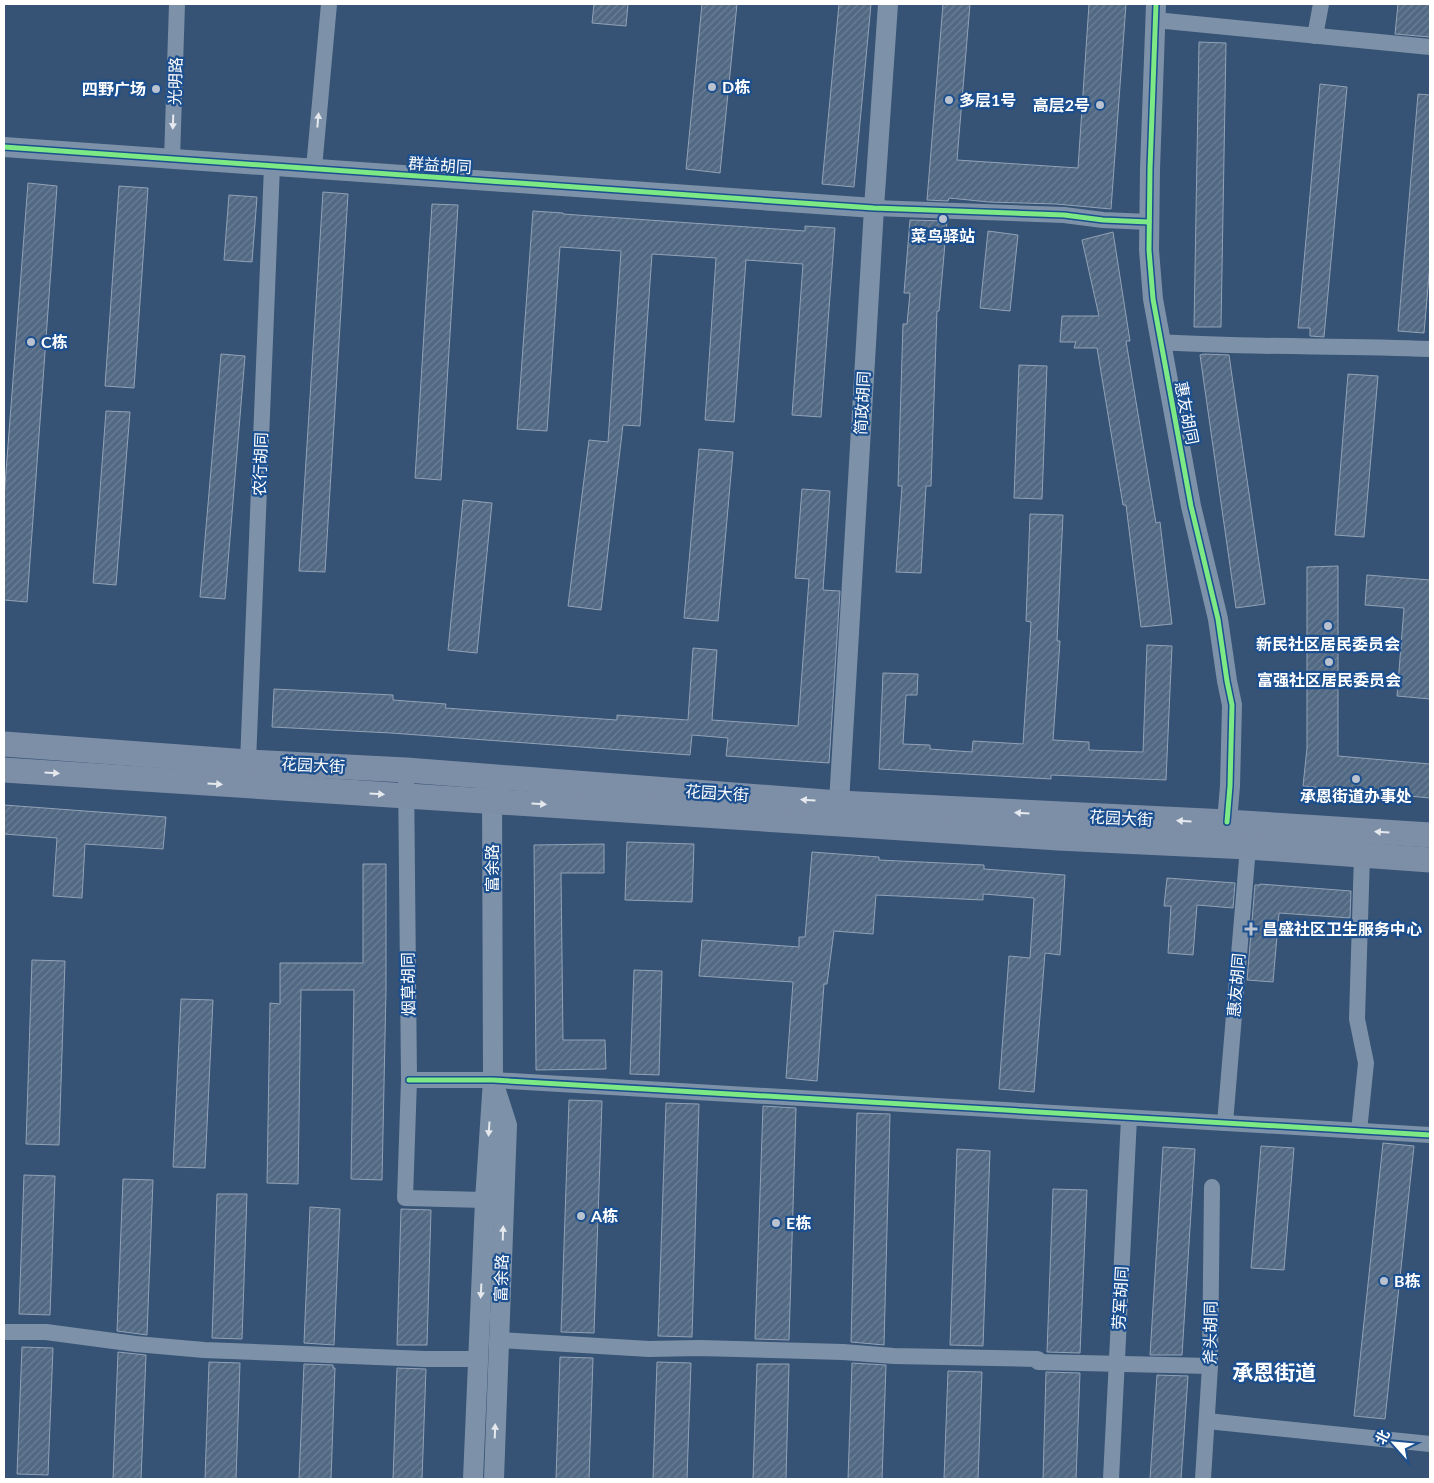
<svg xmlns="http://www.w3.org/2000/svg" width="1434" height="1483" viewBox="0 0 1434 1483" font-family="Lato,'Noto Sans SC',sans-serif">
  <defs>
    <pattern id="building-hatch" width="6" height="6" patternUnits="userSpaceOnUse" patternTransform="scale(1.25)"><rect width="6" height="6" fill="#526984"/><path d="M-1 1l2-2M0 6l6-6M5 7l2-2" fill="none" stroke="#6c8096"/></pattern>
  </defs>
  <rect width="100%" height="100%" fill="#365274"/>
  <!-- building -->
  <g fill="url(#building-hatch)" stroke="#92a2b6">
    <path d="M594,4H628L626,26L592,23Z"/>
    <path d="M702,4H737L720,173L686,169Z"/>
    <path d="M839,4H871L854,187L822,184Z"/>
    <path d="M943,4H970L957,160L1078,168L1089,4H1126L1111,209L1056,204L989,202L949,198L948,201L927,200Z"/>
    <path d="M1398,4H1430V37L1395,34Z"/>
    <path d="M1199,42L1226,43L1221,327H1194Z"/>
    <path d="M1320,84L1347,87L1324,337L1310,336V328H1298Z"/>
    <path d="M1418,94L1430,95V264L1424,333L1398,331Z"/>
    <path d="M28,183L57,186L27,602L4,600V498Z"/>
    <path d="M119,186L148,188L134,388L105,386Z"/>
    <path d="M323,192L348,194L325,572L299,571Z"/>
    <path d="M229,195L257,197L252,262L224,260Z"/>
    <path d="M432,204L458,205L441,480L415,478Z"/>
    <path d="M533,211L563,213V214L805,231V226L835,228L821,417L792,415L803,264L746,260L734,422L705,420L716,258L652,254L640,426L623,425L601,610L568,606L589,440L608,442L621,251L560,247L547,431L517,429Z"/>
    <path d="M910,220L947,221L939,311H937L931,486H926L921,573L896,572L902,486H898L903,324H907L910,293H904Z"/>
    <path d="M988,231L1018,235L1010,311L980,308Z"/>
    <path d="M1113,232L1130,341H1126L1156,523L1160,522L1172,624L1141,627L1126,505H1123L1097,348H1074L1076,342H1060L1062,316H1099L1082,240Z"/>
    <path d="M221,354L245,356L225,599L200,597Z"/>
    <path d="M1204,354L1229,355L1265,604L1236,608L1200,355Z"/>
    <path d="M1019,365L1047,366L1042,499L1014,498Z"/>
    <path d="M1348,374L1378,376L1364,537L1335,535Z"/>
    <path d="M106,411L130,412L116,585L93,583Z"/>
    <path d="M699,449L733,452L718,621L684,618Z"/>
    <path d="M802,489L830,491L823,590L840,591L829,763L726,756L728,738L692,735L690,755L391,733L272,727L274,689L393,695V700L446,704L445,708L617,720V715L688,720L693,648L717,650L712,720L798,726L809,579L795,578Z"/>
    <path d="M463,500L492,503L477,653L448,650Z"/>
    <path d="M1030,514L1063,515L1057,641H1060L1053,740L1089,742V750L1143,752L1147,645L1172,646L1166,780L1051,775V779L879,769L883,673L918,674L917,695H906L903,744L930,745V749L972,752L973,741L1023,744L1031,622L1026,621Z"/>
    <path d="M1338,566V756L1430,764V798L1303,786L1307,748V567Z"/>
    <path d="M1367,575L1430,580V699L1397,696L1404,608L1365,605Z"/>
    <path d="M4,805L166,817L163,849L85,844L82,898L53,896L57,838L4,834Z"/>
    <path d="M627,842L694,844L692,902L625,900Z"/>
    <path d="M604,844V873H561L563,1040H605L606,1069L536,1070L534,845Z"/>
    <path d="M812,852L879,857V860L984,865V869L1065,875L1060,955L1045,953L1034,1092L999,1089L1009,956L1030,958L1034,898L983,894V900L876,895L873,934L834,931L827,984H824L817,1081L786,1078L793,982L699,976L702,940L799,947V937H805Z"/>
    <path d="M363,864H386V990L382,1180L351,1179L354,990H301L298,1184L267,1183L270,1003L280,1004V963H363Z"/>
    <path d="M1167,878L1235,883L1233,908L1197,905L1193,955L1168,953L1171,906H1164Z"/>
    <path d="M1260,884L1351,891L1350,918L1279,913L1273,982L1247,980L1255,885H1260Z"/>
    <path d="M32,960L65,961L59,1145L26,1144Z"/>
    <path d="M634,970L662,971L659,1075L630,1074Z"/>
    <path d="M181,999L213,1000L205,1168L173,1167Z"/>
    <path d="M569,1100L602,1101L594,1333L561,1332Z"/>
    <path d="M666,1103L699,1104L692,1337L658,1336Z"/>
    <path d="M763,1106L796,1108L789,1340L755,1339Z"/>
    <path d="M857,1113L890,1114L884,1345L851,1342Z"/>
    <path d="M1383,1143L1414,1146L1385,1419L1354,1416Z"/>
    <path d="M1261,1146L1294,1148L1284,1270L1251,1268Z"/>
    <path d="M1163,1147L1195,1149L1182,1355H1150Z"/>
    <path d="M957,1149L990,1151L983,1346L950,1345Z"/>
    <path d="M24,1175L55,1176L50,1315L19,1314Z"/>
    <path d="M123,1179L153,1180L147,1335L117,1331Z"/>
    <path d="M1053,1189L1087,1190L1080,1353L1047,1352Z"/>
    <path d="M217,1194H247L242,1339L212,1338Z"/>
    <path d="M310,1207L340,1209L334,1345L304,1343Z"/>
    <path d="M401,1209L431,1210L427,1345H397Z"/>
    <path d="M22,1347L53,1348L48,1475L17,1474Z"/>
    <path d="M118,1352L146,1355L141,1479H113Z"/>
    <path d="M560,1357L593,1358L589,1479H556Z"/>
    <path d="M209,1362L240,1363L236,1479H205Z"/>
    <path d="M657,1362L691,1363L687,1479H653Z"/>
    <path d="M852,1363L886,1365L882,1479H848Z"/>
    <path d="M304,1364L333,1365V1368H335L331,1479H299Z"/>
    <path d="M757,1364H789L786,1479H753Z"/>
    <path d="M397,1368L426,1369L422,1479H393Z"/>
    <path d="M948,1371L982,1372L978,1479H944Z"/>
    <path d="M1046,1372L1080,1373L1076,1479H1043Z"/>
    <path d="M1157,1375L1188,1376L1181,1479H1150Z"/>
  </g>
  <g fill="none" stroke-linecap="round" stroke-linejoin="round">
    <!-- minor -->
    <g stroke="#7d92a8" stroke-width="16">
      <path d="M1155,20L1430,47"/>
      <path d="M1315,36L1321,4"/>
      <path d="M172,159L177,4"/>
      <path d="M314,168L329,4"/>
      <path d="M874,208L1064,215L1103,220L1149,222"/>
      <path d="M1161,342C1251,348 1341,345 1430,349"/>
      <path d="M248,762L272,166"/>
      <path d="M406,770L409,1080L405,1198L485,1200"/>
      <path d="M409,1080H493L1430,1135"/>
      <path d="M1225,1123L1248,847"/>
      <path d="M1359,1131L1366,1063L1357,1019L1362,855"/>
      <path d="M4,1332H46L136,1344L204,1350L425,1359H477"/>
      <path d="M498,1340L649,1349L699,1348L843,1352L894,1356L1038,1359V1362L1210,1366"/>
      <path d="M1207,1421L1430,1444"/>
      <path d="M1111,1479L1129,1118"/>
      <path d="M1203,1479L1210,1366L1212,1187"/>
    </g>
    <!-- tertiary -->
    <g stroke="#7d92a8" stroke-width="20">
      <path d="M1156,4L1150,169L1149,250L1153,299L1191,506L1218,619L1227,681L1232,705L1230,786L1227,822"/>
      <path d="M4,147L874,208"/>
      <path d="M839,803L874,208L888,4"/>
      <path d="M473,1479L485,1200L493,1080L492,787"/>
      <path d="M494,1479L507,1125L496,1091"/>
    </g>
    <!-- primary -->
    <g stroke="#7d8ea7" stroke-width="25">
      <path d="M4,744L248,762L406,770L839,803L1227,822L1430,835"/>
      <path d="M4,770L1058,838L1248,847L1430,860"/>
    </g>
    <!-- cycleway casing -->
    <g stroke="#1b4f8f" stroke-width="8">
      <g id="cycleway">
        <path d="M1156,4L1150,169L1149,250L1153,299L1191,506L1218,619L1227,681L1232,705L1230,786L1227,822"/>
        <path d="M4,147L874,208L1064,215L1103,220L1149,222"/>
        <path d="M409,1080H493L1430,1135"/>
      </g>
    </g>
    <!-- cycleway -->
    <use href="#cycleway" stroke="#7ce984" stroke-width="5"/>
  </g>
  <!-- one-way arrows -->
  <defs><path id="oneway-solid" d="M-6-.8H1V-3.2L6.5 0L1 3.2V.8H-6Z" transform="scale(1.25)"/></defs>
  <g fill="#e5e9ee">
    <use href="#oneway-solid" transform="translate(318 120) rotate(-85)"/>
    <use href="#oneway-solid" transform="translate(173 122) rotate(92)"/>
    <use href="#oneway-solid" transform="translate(489 1129) rotate(94)"/>
    <use href="#oneway-solid" transform="translate(503 1233) rotate(-88)"/>
    <use href="#oneway-solid" transform="translate(481 1291) rotate(93)"/>
    <use href="#oneway-solid" transform="translate(495 1431) rotate(-88)"/>
  </g>
  <g fill="#e5e8ed">
    <use href="#oneway-solid" transform="translate(52 773) rotate(4)"/>
    <use href="#oneway-solid" transform="translate(215 784) rotate(4)"/>
    <use href="#oneway-solid" transform="translate(377 794) rotate(4)"/>
    <use href="#oneway-solid" transform="translate(808 800) rotate(-176)"/>
    <use href="#oneway-solid" transform="translate(539 804) rotate(4)"/>
    <use href="#oneway-solid" transform="translate(1022 813) rotate(-177)"/>
    <use href="#oneway-solid" transform="translate(1184 821) rotate(-177)"/>
    <use href="#oneway-solid" transform="translate(1382 832) rotate(-176)"/>
  </g>
  <!-- markers -->
  <g fill="#b9c2ce" stroke="#1b4f8f" stroke-width="2">
    <circle cx="712" cy="87" r="5"/>
    <circle cx="156" cy="89" r="5"/>
    <circle cx="949" cy="100" r="5"/>
    <circle cx="1100" cy="105" r="5"/>
    <circle cx="943" cy="219" r="5"/>
    <circle cx="31" cy="342" r="5"/>
    <circle cx="1328" cy="626" r="5"/>
    <circle cx="1329" cy="662" r="5"/>
    <circle cx="1356" cy="779" r="5"/>
    <path d="M1248.5 921.5h5v5h5v5h-5v5h-5v-5h-5v-5h5z"/>
    <circle cx="581" cy="1216" r="5"/>
    <circle cx="776" cy="1223" r="5"/>
    <circle cx="1384" cy="1281" r="5"/>
  </g>
  <g text-anchor="middle" stroke-width="4.5" stroke-linejoin="round" paint-order="stroke">
    <!-- street labels -->
    <g font-size="16" fill="#fff" stroke="#1b4f8f">
      <text transform="translate(175 81) rotate(-88)" y="6">光明路</text>
      <text transform="translate(440 165) rotate(4)" y="6">群益胡同</text>
      <text transform="translate(862 403) rotate(-87)" y="6">简政胡同</text>
      <text transform="translate(1187 413) rotate(79)" y="6">惠友胡同</text>
      <text transform="translate(260 464) rotate(-88)" y="6">农行胡同</text>
      <text transform="translate(313 765) rotate(3)" y="6">花园大街</text>
      <text transform="translate(717 793) rotate(4)" y="6">花园大街</text>
      <text transform="translate(1121 818) rotate(3)" y="6">花园大街</text>
      <text transform="translate(492 868) rotate(-90)" y="6">富余路</text>
      <text transform="translate(408 984) rotate(-91)" y="6">烟草胡同</text>
      <text transform="translate(1236 985) rotate(-85)" y="6">惠友胡同</text>
      <text transform="translate(501 1278) rotate(-88)" y="6">富余路</text>
      <text transform="translate(1120 1298) rotate(-87)" y="6">劳军胡同</text>
      <text transform="translate(1210 1333) rotate(-89)" y="6">斧头胡同</text>
    </g>
    <!-- poi labels -->
    <g font-size="16" font-weight="bold" fill="#fff" stroke="#1b4f8f" text-anchor="start">
      <text x="722" y="93">D栋</text>
      <text x="146" y="95" text-anchor="end">四野广场</text>
      <text x="959" y="106">多层1号</text>
      <text x="1090" y="111" text-anchor="end">高层2号</text>
      <text x="943" y="242" text-anchor="middle">菜鸟驿站</text>
      <text x="41" y="348">C栋</text>
      <text x="1328" y="650" text-anchor="middle">新民社区居民委员会</text>
      <text x="1329" y="686" text-anchor="middle">富强社区居民委员会</text>
      <text x="1356" y="802" text-anchor="middle">承恩街道办事处</text>
      <text x="1262" y="935">昌盛社区卫生服务中心</text>
      <text x="591" y="1222">A栋</text>
      <text x="786" y="1229">E栋</text>
      <text x="1394" y="1287">B栋</text>
    </g>
    <!-- district labels -->
    <g font-size="21" font-weight="bold" fill="#fff" stroke="#1b4f8f">
      <text x="1274" y="1380">承恩街道</text>
    </g>
  </g>
  <!-- border -->
  <rect width="1434" height="1483" fill="none" stroke="#ffffff" stroke-width="10"/>
  <!-- north arrow -->
  <g transform="translate(1394 1443) rotate(297)" stroke="#1b4f8f" stroke-width="4" paint-order="stroke">
  <path d="M0-4L9 19L0 12L-9 19Z" fill="#ffffff"/>
  <text y="-8" font-size="14" font-weight="bold" text-anchor="middle" fill="#ffffff">北</text>
  </g>
</svg>
